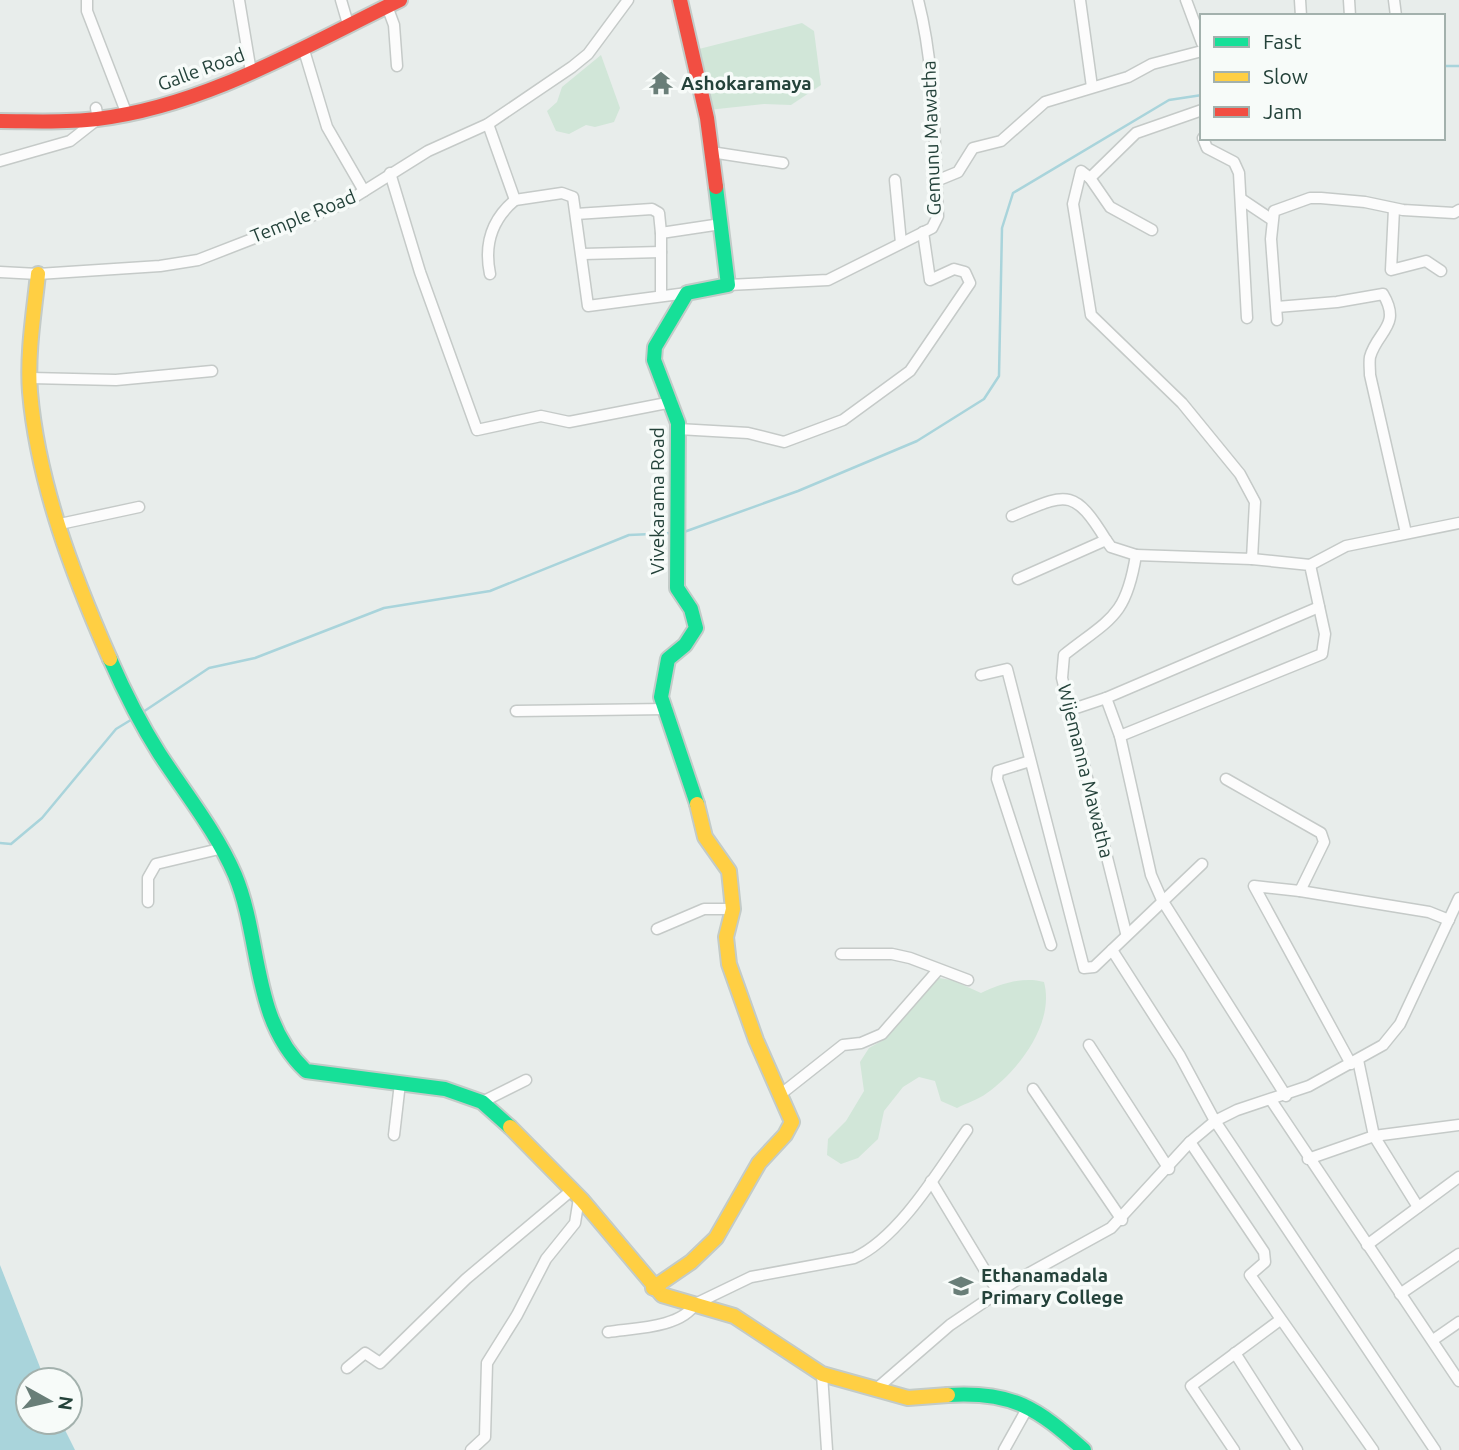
<svg xmlns="http://www.w3.org/2000/svg" width="1459" height="1450" viewBox="0 0 1459 1450" font-family="Ubuntu,sans-serif">
  <rect width="100%" height="100%" fill="#e8edeb"/>
  <!-- green -->
  <g fill="#d1e6d8">
    <path d="M802,23L814,31L821,85L791,105L764,104L708,110L695,50Z"/>
    <path d="M601,55L620,108L614,122L595,127L586,125L569,134L556,131L547,111L557,102L562,87Z"/>
    <path d="M939,978L952,980L981,993C1000,984 1024,976 1044,982C1055,1023 1019,1070 987,1093C978,1100 966,1103 957,1108L941,1101L935,1081L919,1077L903,1087L884,1111L878,1139L858,1158L841,1164L827,1155L828,1139L846,1121L864,1091L860,1062L869,1048L885,1039Z"/>
  </g>
  <!-- water -->
  <path fill="#a9d4db" d="M0,1265L45,1380H28V1422H61L75,1450H0Z"/>
  <g fill="none" stroke-linecap="round" stroke-linejoin="round">
    <!-- stream -->
    <g stroke="#a9d4db" stroke-width="2.5">
      <path d="M1443,66H1459"/>
      <path d="M684,532L798,491L917,441L984,399L999,376L1002,228L1013,193L1169,100L1202,95"/>
      <path d="M143,712L209,668L255,658L384,608L490,591L629,535L674,533"/>
      <path d="M0,843L11,844L42,818L116,729L134,718"/>
    </g>
    <!-- street casing -->
    <g stroke="#c5cac8" stroke-width="13">
      <g id="street">
        <path d="M87,0V11L126,112"/>
        <path d="M239,0L251,72"/>
        <path d="M341,0L348,24"/>
        <path d="M1080,0L1092,87"/>
        <path d="M1186,0L1202,43"/>
        <path d="M1300,0L1301,16"/>
        <path d="M1349,0L1350,16"/>
        <path d="M1394,0L1396,16"/>
        <path d="M387,6L394,25L397,66"/>
        <path d="M303,47L327,127L364,191"/>
        <path d="M488,124L515,200L562,193L573,197L588,306L687,293"/>
        <path d="M1203,138L1207,148L1234,162L1239,173L1247,318"/>
        <path d="M711,152L783,163"/>
        <path d="M0,161L70,141L98,119L96,108"/>
        <path d="M390,173L420,272L477,430L541,416L569,422L672,402"/>
        <path d="M1090,178L1110,207L1152,230"/>
        <path d="M895,180L901,243"/>
        <path d="M936,181L958,172L973,148L1001,141L1045,102L1128,77L1152,64L1202,51"/>
        <path d="M1241,199L1271,219"/>
        <path d="M1394,209L1391,270L1426,261L1441,271"/>
        <path d="M576,214L652,209L659,213L661,233L721,224"/>
        <path d="M583,254L661,252"/>
        <path d="M0,272L38,274L160,266L198,260L345,203L428,151L488,124L572,67L588,54L628,0"/>
        <path d="M490,274C484,245 491,220 515,200"/>
        <path d="M728,285L828,280L932,228L938,216C934,145 936,69 918,0"/>
        <path d="M661,296V233"/>
        <path d="M1277,307L1337,302L1383,294C1402,326 1377,331 1370,357C1369,362 1370,369 1370,375L1406,533"/>
        <path d="M1277,320L1271,239L1274,211L1310,198H1321L1365,202L1403,210L1454,213L1459,210"/>
        <path d="M31,378L116,380L212,371"/>
        <path d="M678,429L748,433L784,442L843,420L910,371L970,283L965,272L954,269L930,280L923,232"/>
        <path d="M1012,516C1066,494 1073,486 1106,540L1018,579"/>
        <path d="M60,524L139,507"/>
        <path d="M1106,540L1111,547L1136,555"/>
        <path d="M1252,559L1310,565L1325,634L1322,654L1120,736L1151,875L1162,900L1286,1096"/>
        <path d="M1310,565L1346,546L1459,523"/>
        <path d="M981,675L1007,669L1084,968L1094,967L1202,864"/>
        <path d="M1070,710L1106,698"/>
        <path d="M516,711L667,709"/>
        <path d="M1120,736L1106,698L1319,607"/>
        <path d="M1030,761L998,771L997,779L1051,945"/>
        <path d="M1226,779L1321,833L1324,842L1300,891L1254,886L1351,1064"/>
        <path d="M1300,891L1429,912L1449,920"/>
        <path d="M148,902V878L156,864L219,849"/>
        <path d="M657,929L704,909H733"/>
        <path d="M1126,933L1062,678L1064,655C1111,618 1126,617 1136,555L1252,559L1255,502L1240,474L1182,403L1091,315L1073,204L1081,171L1090,178L1136,133L1202,110"/>
        <path d="M1112,950L1180,1056L1215,1121L1435,1450"/>
        <path d="M841,954H892L910,958L968,980"/>
        <path d="M1089,1045L1169,1169"/>
        <path d="M1033,1089L1122,1220"/>
        <path d="M781,1094L843,1045L861,1043L882,1034L938,970"/>
        <path d="M1271,1100L1459,1381"/>
        <path d="M482,1102L526,1080"/>
        <path d="M394,1135L400,1083"/>
        <path d="M1190,1142L1264,1252L1265,1262L1250,1275L1373,1450"/>
        <path d="M1308,1159L1374,1136L1358,1060"/>
        <path d="M931,1181L998,1292"/>
        <path d="M1418,1207L1374,1136L1459,1125"/>
        <path d="M1367,1245L1459,1177"/>
        <path d="M1400,1294L1459,1254"/>
        <path d="M608,1332C633,1328 681,1328 695,1304L751,1277L854,1258C899,1238 939,1170 967,1130"/>
        <path d="M1433,1340L1459,1322"/>
        <path d="M1235,1353L1297,1450"/>
        <path d="M347,1368L365,1353L380,1363L466,1279L572,1190"/>
        <path d="M822,1374L827,1450"/>
        <path d="M875,1390L950,1325L1015,1281L1111,1228L1190,1142L1215,1121L1237,1110L1309,1086L1383,1045L1400,1024L1459,898"/>
        <path d="M471,1450L485,1437L487,1363L517,1315L546,1259L575,1223L579,1198"/>
        <path d="M1004,1450L1028,1407"/>
        <path d="M1234,1450L1191,1386L1280,1320"/>
      </g>
    </g>
    <!-- fast casing -->
    <g stroke="#c3cbc8" stroke-width="18">
      <g id="fast">
        <path d="M110,659C124,691 140,723 159,753C185,793 216,831 235,875C262,940 251,1019 306,1071L445,1089L482,1102L510,1127"/>
        <path d="M697,804L661,697L668,659L685,645L696,628L691,609L677,588L678,423L654,360L655,347L687,293L728,285L716,187"/>
        <path d="M948,1395C1013,1391 1037,1408 1084,1450"/>
      </g>
    </g>
    <!-- slow casing -->
    <g stroke="#c3cbc8" stroke-width="18">
      <g id="slow">
        <path d="M38,274C34,313 27,353 30,392C38,484 73,575 110,659"/>
        <path d="M510,1127L582,1200L662,1295L734,1316L822,1374L908,1398L948,1395"/>
        <path d="M653,1288L691,1262L716,1238L759,1163L785,1135L792,1122L756,1040L729,964L726,937L733,909L729,871L705,837L697,804"/>
      </g>
    </g>
    <!-- jam casing -->
    <g stroke="#c3cbc8" stroke-width="18">
      <g id="jam">
        <path d="M680,0L707,118L716,187"/>
        <path d="M0,121C32,121 65,123 97,119C205,106 303,47 400,0"/>
      </g>
    </g>
    <!-- street -->
    <use href="#street" stroke="#fcfcfc" stroke-width="10"/>
    <!-- fast -->
    <use href="#fast" stroke="#16e098" stroke-width="14"/>
    <!-- slow -->
    <use href="#slow" stroke="#ffcf43" stroke-width="14"/>
    <!-- jam -->
    <use href="#jam" stroke="#f24e42" stroke-width="14"/>
  </g>
  <!-- icons -->
  <defs>
    <g id="temple-bare" transform="scale(1.89)"><path d="M0-6L5-2H3V0L6.5 2.5H4V6H1.5V3h-3V6H-4V2.5H-6.5L-3 0V-2H-5Z" fill="#697e78" stroke="#f7fbf9" stroke-width="2.5" paint-order="stroke"/></g>
    <g id="school-bare" transform="scale(1.89)"><path d="M0-5L7-2L0 1L-7-2ZM-4 1L0 2.5L4 1V4Q0 6-4 4Z" fill="#697e78" stroke="#f7fbf9" stroke-width="2.5" paint-order="stroke"/></g>
  </defs>
  <g fill-rule="evenodd">
    <use href="#temple-bare" x="661" y="83"/>
    <use href="#school-bare" x="961" y="1286"/>
  </g>
  <g text-anchor="middle" stroke-width="7" stroke-linejoin="round" paint-order="stroke">
    <!-- street labels -->
    <g font-size="19" fill="#24423a" stroke="#f7fbf9">
      <text transform="translate(201 69) rotate(-20)" y="7">Galle Road</text>
      <text transform="translate(931 138) rotate(-92)" y="7">Gemunu Mawatha</text>
      <text transform="translate(303 216) rotate(-22)" y="7">Temple Road</text>
      <text transform="translate(657 501) rotate(-90)" y="7">Vivekarama Road</text>
      <text transform="translate(1086 771) rotate(76)" y="7">Wijemanna Mawatha</text>
    </g>
    <!-- poi labels -->
    <g font-size="19" font-weight="bold" fill="#24423a" stroke="#f7fbf9" text-anchor="start">
      <text x="681" y="90">Ashokaramaya</text>
      <text x="981" y="1282">Ethanamadala<tspan x="981" dy="22">Primary College</tspan></text>
    </g>
  </g>
  <!-- legend -->
  <rect x="1200" y="14" width="245" height="126" fill="#f7fbf9" stroke="#a3b1ad" stroke-width="2"/>
  <rect x="1214" y="37" width="35" height="10" fill="#16e098" stroke="#a3b1ad" stroke-width="2"/>
  <text x="1263" y="49" font-size="21" fill="#24423a">Fast</text>
  <rect x="1214" y="72" width="35" height="10" fill="#ffcf43" stroke="#a3b1ad" stroke-width="2"/>
  <text x="1263" y="84" font-size="21" fill="#24423a">Slow</text>
  <rect x="1214" y="107" width="35" height="10" fill="#f24e42" stroke="#a3b1ad" stroke-width="2"/>
  <text x="1263" y="119" font-size="21" fill="#24423a">Jam</text>
  <!-- north arrow -->
  <g transform="translate(49 1401) rotate(98)"><circle r="33" fill="#f7fbf9" stroke="#a3b1ad" stroke-width="2"/>
  <path d="M0-5L12 26L0 18L-12 26Z" fill="#697e78"/>
  <text y="-10" font-size="19" font-weight="bold" text-anchor="middle" fill="#24423a">N</text>
  </g>
</svg>
